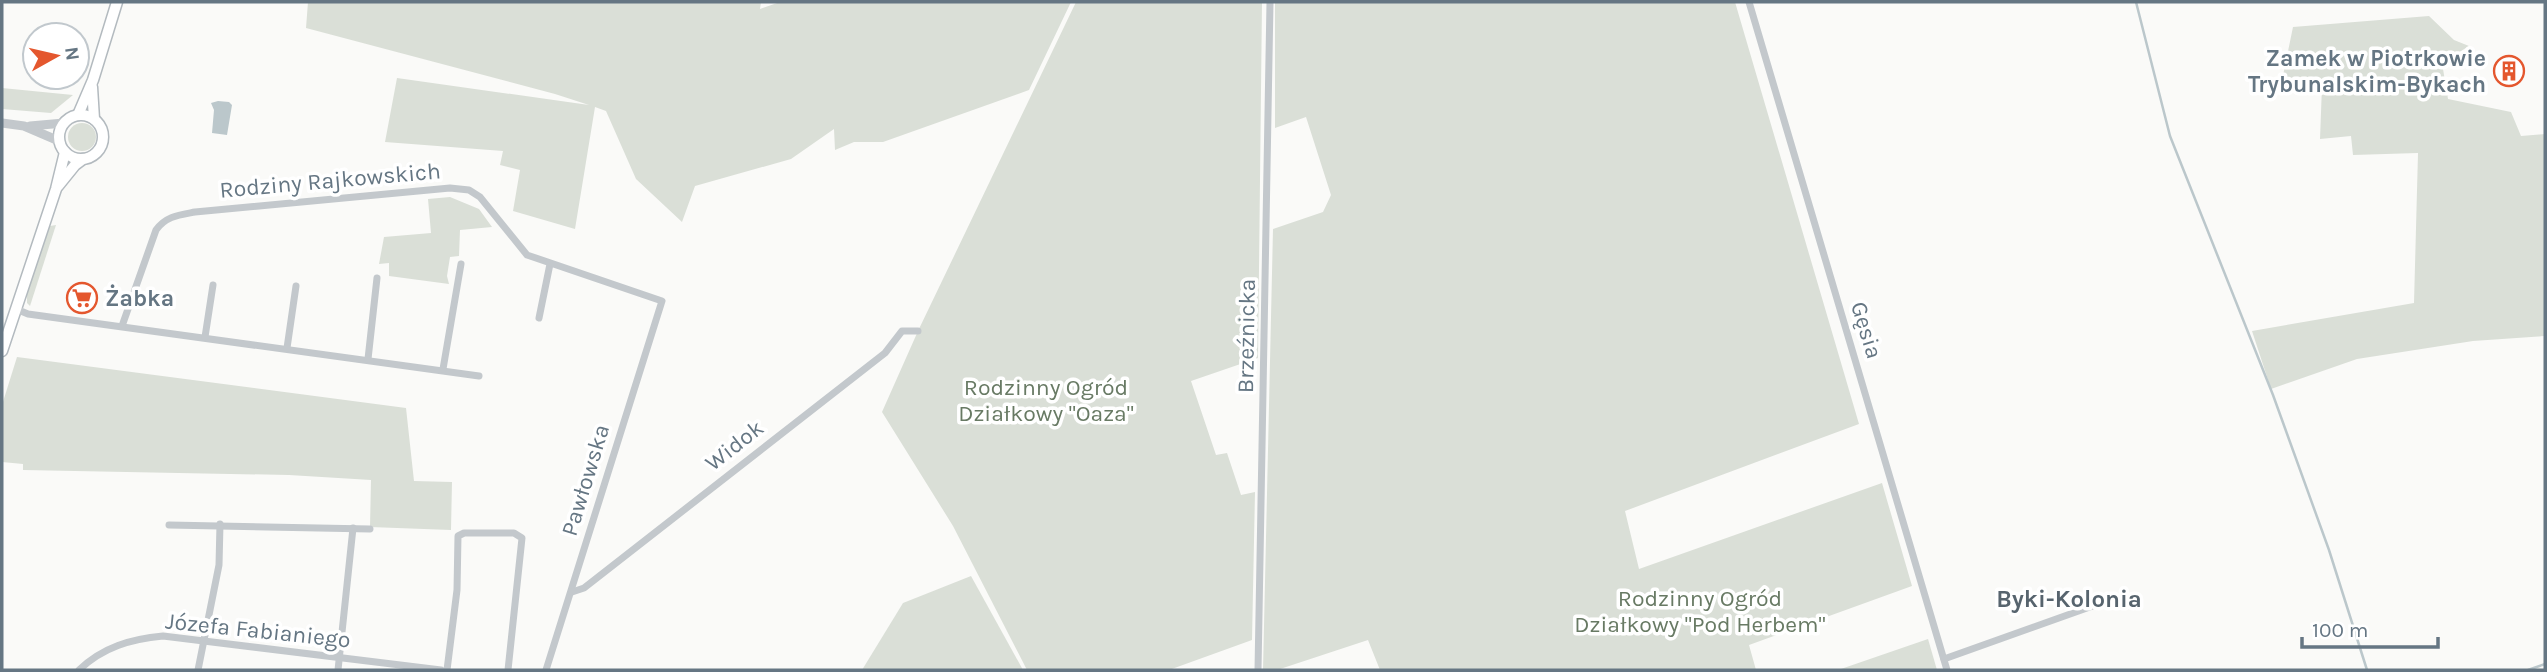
<svg xmlns="http://www.w3.org/2000/svg" width="2547" height="672" viewBox="0 0 2547 672" font-family="Karla,sans-serif">
  <rect width="100%" height="100%" fill="#fafaf8"/>
  <!-- green -->
  <g fill="#dadfd7">
    <path d="M308,2H761L760,9L780,2H1071L1029,90L883,142H854L835,150L834,129L791,159L695,186L682,222L636,179L606,111L595,107L575,229L513,211L520,170L500,165L503,151L385,142L397,78L589,105L555,94L306,28Z"/>
    <path d="M1076,2H1262L1258,358L1191,381L1216,455L1227,453L1241,495L1255,492L1252,640L1169,670H1027L953,526L882,412L918,331Z"/>
    <path d="M1275,2H1735L1859,424L1625,511L1639,569L1882,483L1912,586L1749,645L1756,670H1380L1368,640L1277,670H1263L1273,229L1323,212L1331,195L1306,117L1275,128Z"/>
    <path d="M2429,16L2454,40L2469,46L2442,63L2448,99L2511,112L2521,136L2545,134V336L2473,341L2357,359L2271,389L2252,331L2414,303L2418,153L2353,155L2351,136L2320,139L2322,86L2280,90L2293,27Z"/>
    <path d="M2,88L73,95L51,113L2,109Z"/>
    <circle cx="82" cy="137" r="14"/>
    <path d="M450,197L479,209L492,227L460,230L459,256L450,257L447,276L449,284L389,276V263L379,264L384,237L431,233L428,199Z"/>
    <path d="M56,225L30,306L27,303V293L48,229L50,226Z"/>
    <path d="M17,357L406,408L414,481L452,482L451,530L370,527L371,480L289,475L23,470V464L2,462V405Z"/>
    <path d="M971,576L1023,670H862L903,603Z"/>
    <path d="M1928,639L1937,670H1838Z"/>
  </g>
  <!-- water -->
  <path fill="#bbc7cb" d="M218,101L229,102L232,105L227,135L212,133L214,110L211,103Z"/>
  <g fill="none" stroke-linecap="round" stroke-linejoin="round">
    <!-- stream -->
    <g stroke="#bbc7cb" stroke-width="2.5">
      <path d="M2136,2L2170,136L2273,395L2329,550L2367,670"/>
      <path d="M2528,670L2545,664"/>
    </g>
    <!-- secondary casing -->
    <g stroke="#b3babf" stroke-width="13">
      <g id="secondary">
        <path d="M92,87L94,119"/>
        <path d="M78,115L93,80L117,2"/>
        <circle cx="81" cy="137" r="22"/>
        <path d="M58,186L75,165L83,159"/>
        <path d="M2,351L56,189L65,152"/>
      </g>
    </g>
    <!-- minor -->
    <g stroke="#c3c8cc" stroke-width="7">
      <path d="M1749,2L1947,670"/>
      <path d="M16,309L28,314L479,376"/>
      <path d="M539,318L550,264"/>
      <path d="M122,326L156,230C166,216 179,215 195,212L450,188L469,190L480,197L527,255L662,301L546,670"/>
      <path d="M205,337L213,285"/>
      <path d="M287,348L296,286"/>
      <path d="M368,359L377,278"/>
      <path d="M443,369L461,264"/>
      <path d="M169,525L370,529"/>
      <path d="M572,592L584,588L885,353L902,331H918"/>
      <path d="M1944,659L2101,603"/>
      <path d="M79,670C103,647 131,639 163,636L441,670"/>
      <path d="M198,670L219,565L220,524"/>
      <path d="M338,670L353,528"/>
      <path d="M447,670L457,590L458,536L464,533H514L522,538L508,670"/>
      <path d="M1258,670L1270,2"/>
    </g>
    <!-- tertiary -->
    <g stroke="#c3c8cc" stroke-width="9">
      <path d="M2,123L24,126L59,141"/>
      <path d="M30,126L64,123"/>
    </g>
    <!-- secondary -->
    <use href="#secondary" stroke="#fff" stroke-width="10"/>
  </g>
  <!-- icons -->
  <defs>
    <g id="building-ring" transform="scale(1.575)"><circle r="9.5" fill="#fff" stroke="#e4572e" stroke-width="1.5"/><path d="M-4-6H4V6H1V3H-1V6H-4ZM-2.5-4.3h1.7v1.8h-1.7ZM.8-4.3h1.7v1.8H.8ZM-2.5-1h1.7V.8h-1.7ZM.8-1h1.7V.8H.8Z" fill="#e4572e"/></g>
    <g id="supermarket-ring" transform="scale(1.575)"><circle r="9.5" fill="#fff" stroke="#e4572e" stroke-width="1.5"/><path d="M-6-5.5h2.5l.6 2H6L4.5 2H-2.5L-4.4-4H-6ZM-1.5 3.2a1.3 1.3 0 1 0 .1 0ZM3 3.2a1.3 1.3 0 1 0 .1 0Z" fill="#e4572e"/></g>
  </defs>
  <g fill-rule="evenodd">
    <use href="#building-ring" x="2509" y="71"/>
    <use href="#supermarket-ring" x="82" y="298"/>
  </g>
  <g text-anchor="middle" stroke-width="7" stroke-linejoin="round" paint-order="stroke">
    <!-- poi labels -->
    <g font-size="23" font-weight="bold" fill="#657683" stroke="#fff" text-anchor="end">
      <text x="2486" y="66">Zamek w Piotrkowie<tspan x="2486" dy="26">Trybunalskim-Bykach</tspan></text>
      <text x="105" y="306" text-anchor="start">Żabka</text>
    </g>
    <!-- street labels -->
    <g font-size="23" fill="#657683" stroke="#fff">
      <text transform="translate(330 180) rotate(-5)" y="8">Rodziny Rajkowskich</text>
      <text transform="translate(1867 330) rotate(73)" y="8">Gęsia</text>
      <text transform="translate(1246 336) rotate(-89)" y="8">Brzeźnicka</text>
      <text transform="translate(734 445) rotate(-38)" y="8">Widok</text>
      <text transform="translate(585 480) rotate(-73)" y="8">Pawłowska</text>
      <text transform="translate(258 630) rotate(6)" y="8">Józefa Fabianiego</text>
    </g>
    <!-- park labels -->
    <g font-size="23" fill="#687a64" stroke="#fff">
      <text x="1046" y="395">Rodzinny Ogród<tspan x="1046" dy="26">Działkowy "Oaza"</tspan></text>
      <text x="1700" y="606">Rodzinny Ogród<tspan x="1700" dy="26">Działkowy "Pod Herbem"</tspan></text>
    </g>
    <!-- neighbourhood labels -->
    <g font-size="24" font-weight="bold" fill="#57646e" stroke="#fff">
      <text x="2069" y="607">Byki-Kolonia</text>
    </g>
  </g>
  <!-- border -->
  <rect width="2547" height="672" fill="none" stroke="#657683" stroke-width="7"/>
  <!-- north arrow -->
  <g transform="translate(56 56) rotate(82)"><circle r="33" fill="#ffffff" stroke="#c1c8cd" stroke-width="2"/>
  <path d="M0-5L12 26L0 18L-12 26Z" fill="#e4572e"/>
  <text y="-10" font-size="19" font-weight="bold" text-anchor="middle" fill="#657683">N</text>
  </g>
  <!-- scale -->
  <path d="M2302 637v10h136v-10" fill="none" stroke="#657683" stroke-width="3.5"/>
  <text x="2312" y="637" font-size="21" fill="#657683" stroke="#ffffff" stroke-width="5" paint-order="stroke">100 m</text>
</svg>
